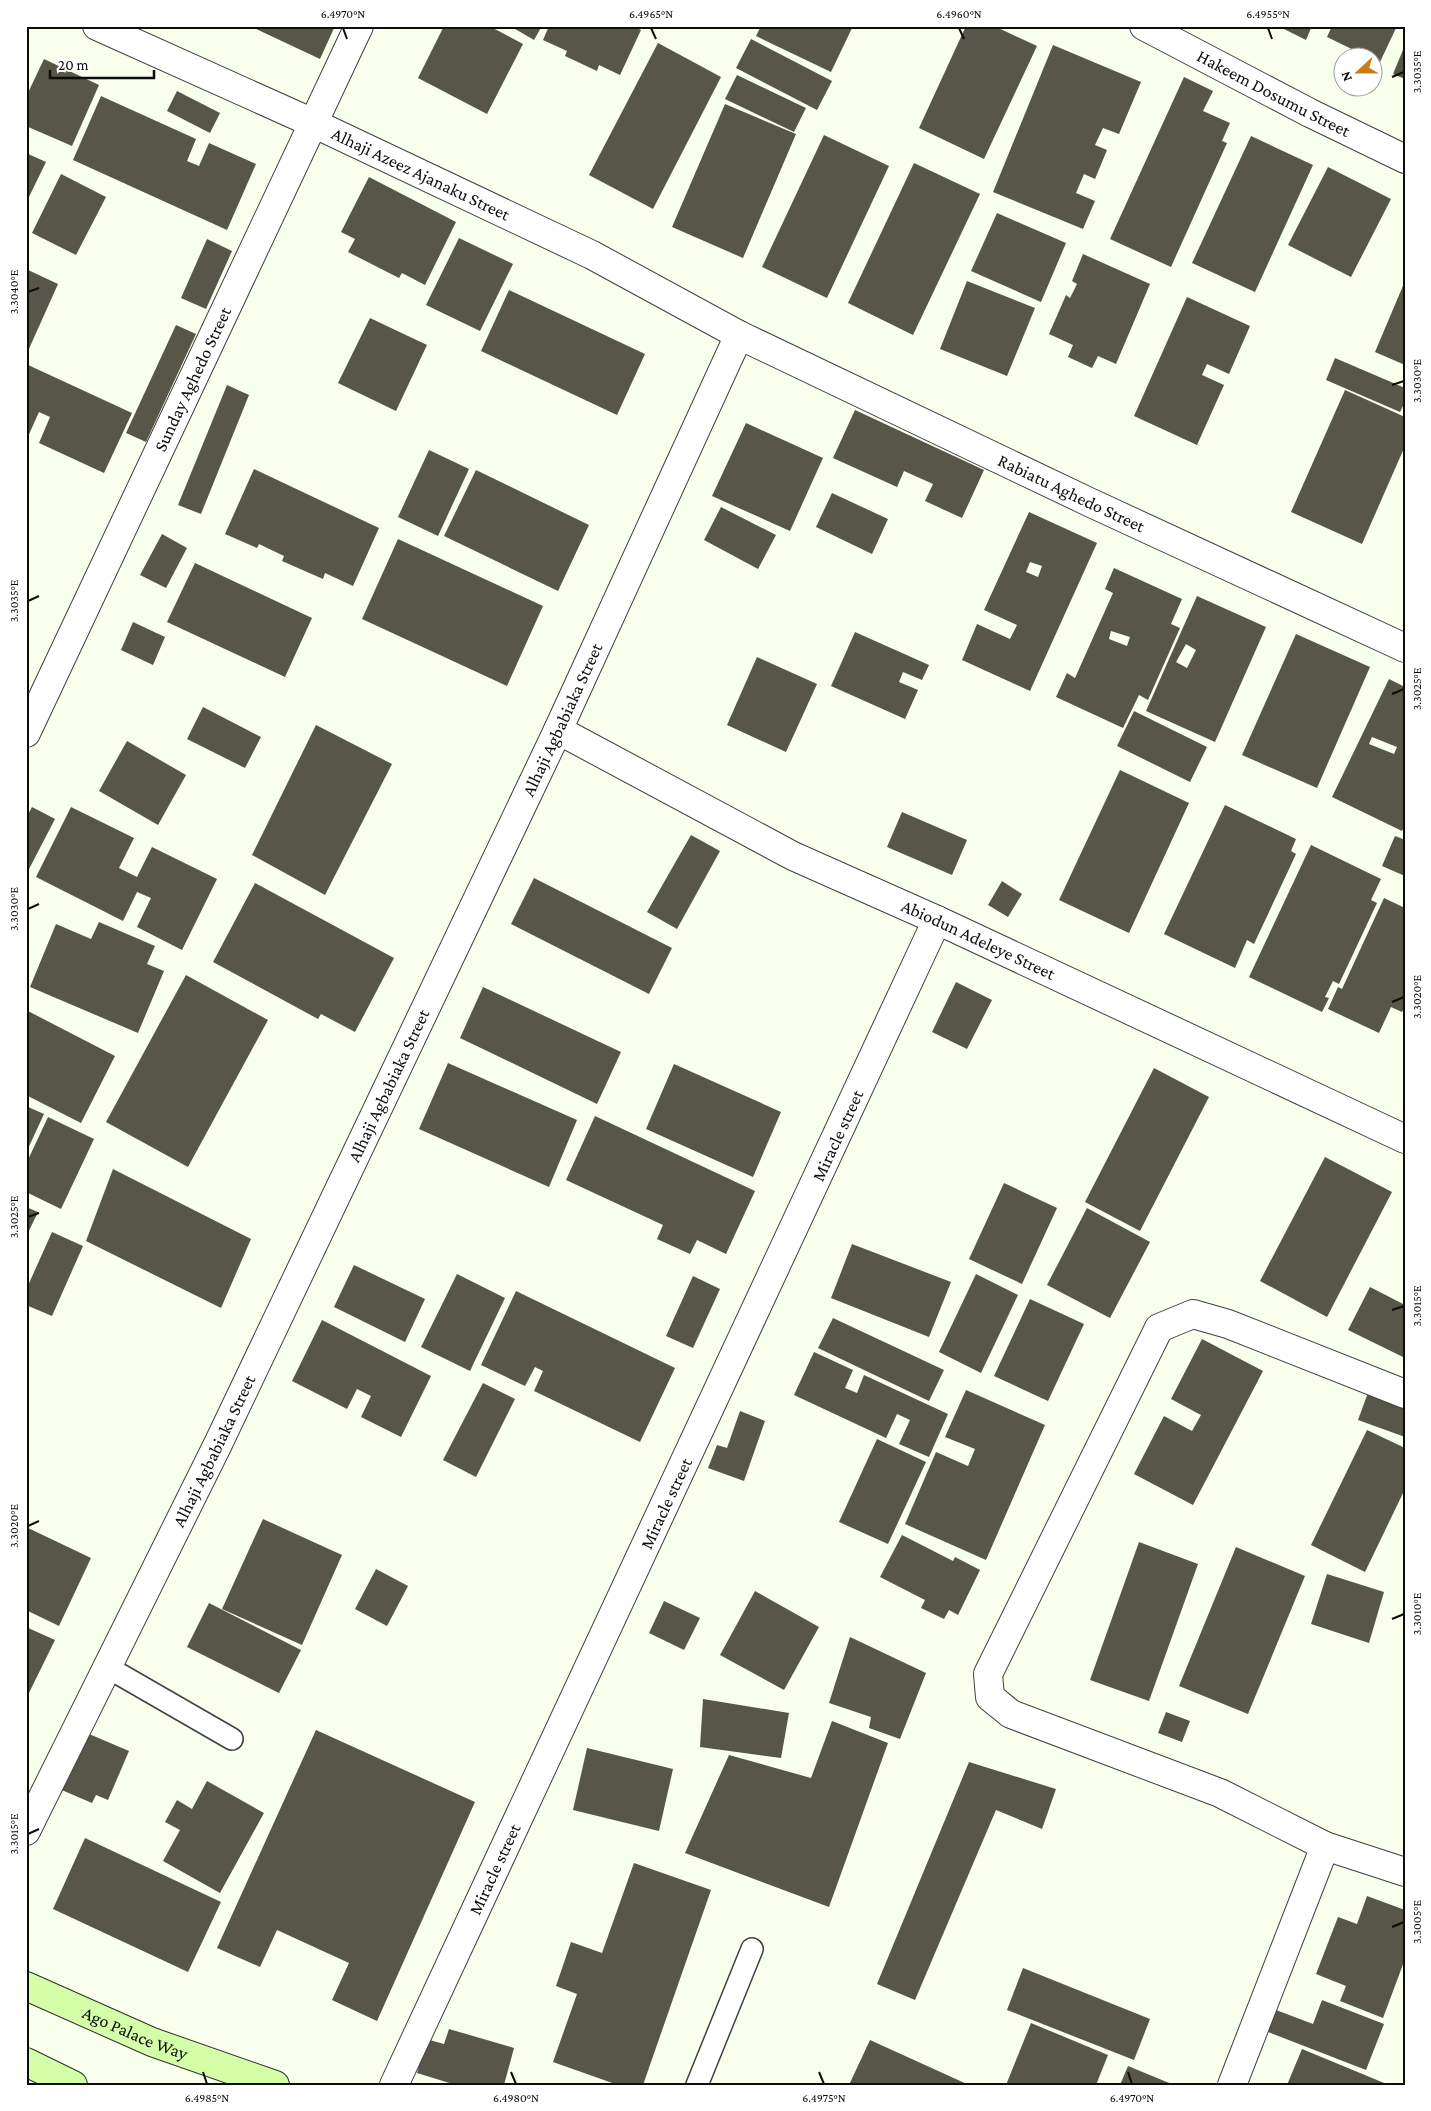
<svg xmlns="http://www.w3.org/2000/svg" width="1431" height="2111" viewBox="0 0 1431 2111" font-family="'Crimson Pro',serif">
  <rect width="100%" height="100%" fill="#f8ffed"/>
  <!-- building -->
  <g fill="#575648" fill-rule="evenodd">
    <path d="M250,26H335L320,59Z"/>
    <path d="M444,26H489L523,44L487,114L418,78Z"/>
    <path d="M510,26H542L534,40Z"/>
    <path d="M549,26H633L641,30L620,75L599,65L597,71L565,56L567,51L543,40Z"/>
    <path d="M761,26H853L831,72L756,36Z"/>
    <path d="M966,26H994L1037,46L984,159L919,128Z"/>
    <path d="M1278,26H1312L1306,40Z"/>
    <path d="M1332,26H1397L1380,62L1374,59V58H1370L1327,37Z"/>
    <path d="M751,39L832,81L817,110L736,68Z"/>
    <path d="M658,43L721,77L653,209L589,175Z"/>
    <path d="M1053,45L1141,82L1119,134L1103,128L1095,145L1107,150L1095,179L1084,174L1076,193L1095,201L1083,229L993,192Z"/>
    <path d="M1405,45V79L1393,74Z"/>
    <path d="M44,59L99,85L72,146L26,126V97Z"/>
    <path d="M737,75L806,108L794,132L725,99Z"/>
    <path d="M1184,77L1213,91L1203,111L1230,123L1222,141L1227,143L1171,267L1110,239Z"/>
    <path d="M177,91L220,113L210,133L167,111Z"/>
    <path d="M101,96L196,139L187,161L199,166L209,143L256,164L227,230L73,160Z"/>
    <path d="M725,104L796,134L743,258L672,227Z"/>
    <path d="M824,135L889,166L827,298L762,267Z"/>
    <path d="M1251,136L1313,165L1255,292L1192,263Z"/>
    <path d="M26,153L46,162L26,203Z"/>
    <path d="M914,163L980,194L913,335L848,303Z"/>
    <path d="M1328,167L1391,199L1351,277L1288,245Z"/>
    <path d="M61,174L106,197L76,255L32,233Z"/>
    <path d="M369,177L456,222L425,285L402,273L399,278L348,252L355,239L341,232Z"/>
    <path d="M997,213L1066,243L1041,302L971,271Z"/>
    <path d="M459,238L513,264L480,331L426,305Z"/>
    <path d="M207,239L232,251L206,309L181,298Z"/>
    <path d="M1083,254L1150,284L1116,364L1098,356L1092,368L1068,357L1073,345L1049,334L1066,295L1070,298L1077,284L1072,281Z"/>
    <path d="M26,269L58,284L28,351L26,350Z"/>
    <path d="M967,281L1035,308L1007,376L940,349Z"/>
    <path d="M1405,281V365L1375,352Z"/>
    <path d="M509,290L645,354L617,415L481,351Z"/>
    <path d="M1187,297L1250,326L1229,374L1207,364L1202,375L1224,385L1197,445L1134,416Z"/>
    <path d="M370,318L427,345L396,411L338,383Z"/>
    <path d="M176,325L196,334L146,442L126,433Z"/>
    <path d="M1335,358L1405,388V402L1400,412L1326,380Z"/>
    <path d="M26,364L132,413L104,473L39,443L50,417L39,412L26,441Z"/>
    <path d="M227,385L249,395L201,514L178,505Z"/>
    <path d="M1345,390L1405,417V446L1362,544L1291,512Z"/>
    <path d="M855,410L984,470L962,518L925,501L933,484L904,471L897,487L833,458Z"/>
    <path d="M746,423L823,458L790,531L712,496Z"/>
    <path d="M429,450L469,469L438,536L398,517Z"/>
    <path d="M254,469L379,528L353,586L325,573L323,579L282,561L284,556L259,544L257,548L225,534Z"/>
    <path d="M476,470L589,525L558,591L444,536Z"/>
    <path d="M832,493L888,519L872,554L816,527Z"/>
    <path d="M721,507L776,535L758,569L704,540Z"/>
    <path d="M1029,512L1097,543L1030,691L962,660L977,624L1010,639L1017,625L984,610ZM1030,562L1042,566L1038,577L1026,572Z"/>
    <path d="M162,534L187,548L166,588L140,575Z"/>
    <path d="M398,539L543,606L507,686L362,619Z"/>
    <path d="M195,563L312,618L285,677L167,622Z"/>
    <path d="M1114,568L1182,599L1171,624L1180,628L1148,700L1139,695L1123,728L1056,697L1067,673L1075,678L1113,593L1105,589ZM1111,631L1130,637L1127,646L1109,639Z"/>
    <path d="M1197,596L1266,627L1215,742L1146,711ZM1186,644L1196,650L1187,668L1176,662Z"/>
    <path d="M133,622L165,637L153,665L121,650Z"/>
    <path d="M855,632L929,665L922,680L903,672L899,682L918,690L905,719L831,686Z"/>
    <path d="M1296,634L1370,667L1317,788L1242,755Z"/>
    <path d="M757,657L817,684L786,752L727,725Z"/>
    <path d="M1389,679L1405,687V825L1402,831L1332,797ZM1372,737L1397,747L1394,754L1369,744Z"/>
    <path d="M203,707L261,737L245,768L187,739Z"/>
    <path d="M1134,711L1207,747L1190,782L1117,746Z"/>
    <path d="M316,725L392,764L325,895L252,855Z"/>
    <path d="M127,741L186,775L158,825L99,791Z"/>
    <path d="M1120,770L1189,803L1129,933L1059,900Z"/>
    <path d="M1225,805L1296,839L1291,851L1296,854L1254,944L1247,940L1235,968L1164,934Z"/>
    <path d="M32,807L55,819L28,871L26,818Z"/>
    <path d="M71,807L134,838L119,868L137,877L152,847L217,879L182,950L137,927L151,898L137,892L123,921L36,877Z"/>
    <path d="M902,812L967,840L952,875L887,847Z"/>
    <path d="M1405,834V876L1382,866L1395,836L1403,839Z"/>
    <path d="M691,835L720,851L677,929L647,912Z"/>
    <path d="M1311,845L1381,879L1371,900L1377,903L1339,984L1333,981L1325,997L1329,998L1322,1012L1249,977Z"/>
    <path d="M534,878L672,948L649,994L511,924Z"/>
    <path d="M1002,881L1022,894L1008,917L988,905Z"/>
    <path d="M255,883L394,958L355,1032L321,1014L318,1019L213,962Z"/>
    <path d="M1384,898L1405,908V1006L1402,1012L1391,1007L1379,1033L1328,1009L1338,987L1342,989Z"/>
    <path d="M99,922L155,946L147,964L164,971L138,1033L30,987L56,924L91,939Z"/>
    <path d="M186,975L268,1020L188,1167L106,1122Z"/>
    <path d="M956,982L992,1000L967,1049L932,1032Z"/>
    <path d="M483,987L621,1052L597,1104L460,1038Z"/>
    <path d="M26,1010L115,1056L81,1123L26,1095Z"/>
    <path d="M448,1063L577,1120L549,1187L419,1129Z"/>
    <path d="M674,1064L781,1112L753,1177L646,1129Z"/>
    <path d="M1154,1068L1209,1097L1140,1231L1085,1202Z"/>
    <path d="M26,1106L44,1114L26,1153Z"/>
    <path d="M595,1116L755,1191L726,1254L697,1240L690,1254L657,1239L663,1225L566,1180Z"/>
    <path d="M48,1117L94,1139L61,1209L26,1192V1164Z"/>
    <path d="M1325,1157L1392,1192L1327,1317L1260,1281Z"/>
    <path d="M113,1169L251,1239L221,1308L86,1241Z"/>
    <path d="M1004,1183L1057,1208L1022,1284L969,1259Z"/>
    <path d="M26,1207L38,1212L26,1237Z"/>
    <path d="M1087,1208L1150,1242L1110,1318L1047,1285Z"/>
    <path d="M52,1232L83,1246L52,1316L26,1305V1290Z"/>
    <path d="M852,1244L951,1282L929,1337L831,1298Z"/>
    <path d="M354,1265L425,1299L405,1342L334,1307Z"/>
    <path d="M457,1274L505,1298L470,1371L421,1347Z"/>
    <path d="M976,1274L1018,1295L981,1373L939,1352Z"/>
    <path d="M693,1276L720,1289L693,1348L666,1336Z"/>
    <path d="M1370,1287L1405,1305V1358L1348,1330Z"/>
    <path d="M516,1291L675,1368L640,1442L534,1391L543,1371L535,1367L525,1386L481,1365Z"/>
    <path d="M1030,1299L1084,1324L1048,1401L994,1376Z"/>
    <path d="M833,1318L944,1370L929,1401L818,1348Z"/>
    <path d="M322,1320L431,1376L401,1437L361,1417L371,1396L357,1389L347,1409L292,1381Z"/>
    <path d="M1202,1339L1263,1371L1193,1505L1134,1474L1164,1416L1192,1431L1201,1415L1171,1399Z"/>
    <path d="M814,1352L853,1370L845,1388L857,1393L864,1375L948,1414L929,1457L899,1444L910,1420L897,1414L886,1438L794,1395Z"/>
    <path d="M483,1383L515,1399L476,1477L443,1460Z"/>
    <path d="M966,1390L1045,1425L986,1560L905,1524L936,1452L968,1466L975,1449L945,1437Z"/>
    <path d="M1369,1390L1405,1404V1437L1358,1420Z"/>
    <path d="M740,1411L765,1421L744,1481L708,1468L717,1445L727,1448Z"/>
    <path d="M1367,1430L1405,1448V1489L1365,1572L1311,1545Z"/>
    <path d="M877,1439L926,1462L888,1544L839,1522Z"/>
    <path d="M263,1519L342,1555L302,1645L222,1609Z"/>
    <path d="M26,1527L91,1558L59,1626L26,1610Z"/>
    <path d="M902,1535L953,1561L955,1557L980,1570L958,1615L949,1610L944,1619L921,1608L925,1600L880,1577Z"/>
    <path d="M1139,1542L1198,1564L1149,1701L1090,1680Z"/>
    <path d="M1236,1547L1305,1576L1248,1714L1179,1686Z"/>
    <path d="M376,1569L408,1586L387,1626L355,1609Z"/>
    <path d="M1327,1574L1384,1592L1369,1643L1311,1624Z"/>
    <path d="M755,1591L819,1627L784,1690L720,1655Z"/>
    <path d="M664,1601L700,1618L684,1650L649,1633Z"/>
    <path d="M209,1603L301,1650L279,1693L187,1647Z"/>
    <path d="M26,1627L55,1640L26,1699Z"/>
    <path d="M850,1637L926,1673L900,1739L869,1728L871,1717L829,1703Z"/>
    <path d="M703,1699L789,1713L781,1758L700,1747Z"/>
    <path d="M1166,1712L1190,1721L1182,1742L1158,1733Z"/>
    <path d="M832,1721L888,1743L829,1907L685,1853L729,1755L811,1778Z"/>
    <path d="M316,1730L475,1802L377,2021L332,2000L349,1963L277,1930L260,1967L217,1948Z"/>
    <path d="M82,1731L129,1751L108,1800L96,1795L92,1803L57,1788Z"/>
    <path d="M587,1748L673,1769L659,1831L573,1810Z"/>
    <path d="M969,1762L1056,1789L1042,1829L996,1810L915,2000L877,1984Z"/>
    <path d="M207,1781L264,1813L220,1893L163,1861L180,1830L165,1822L177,1800L192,1809Z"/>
    <path d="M85,1838L221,1902L188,1972L53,1909Z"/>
    <path d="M634,1863L711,1890L643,2085H618L553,2062L577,1994L556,1986L571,1942L602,1953Z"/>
    <path d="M1367,1896L1405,1910V1959L1383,2018L1340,2001L1346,1986L1316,1974L1338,1917L1357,1924Z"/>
    <path d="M1023,1968L1150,2019L1134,2060L1007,2010Z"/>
    <path d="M1322,2000L1384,2024L1366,2070L1268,2032L1276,2010L1313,2024Z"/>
    <path d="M1031,2023L1108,2055L1096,2085H1006Z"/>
    <path d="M449,2029L514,2048L504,2085H456L417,2073L426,2039L444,2044Z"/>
    <path d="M870,2040L969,2085H849Z"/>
    <path d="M1302,2049L1389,2085H1287Z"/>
    <path d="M1128,2066L1174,2085H1120Z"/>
  </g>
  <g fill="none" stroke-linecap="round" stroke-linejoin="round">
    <!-- lane casing -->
    <g stroke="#404040" stroke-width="24">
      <g id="lane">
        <path d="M107,1667L232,1739"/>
        <path d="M697,2085L752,1949"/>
      </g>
    </g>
    <!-- street casing -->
    <g stroke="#404040" stroke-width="30">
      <g id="street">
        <path id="s1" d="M97,26L313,123L592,255L739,335L1089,502L1405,648"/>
        <path id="s2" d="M1144,26L1310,113L1405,159"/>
        <path id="s3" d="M558,730L793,856L937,920L1405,1139"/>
        <path id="s4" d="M26,733L359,26"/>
        <path d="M1405,1394L1228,1324L1193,1314L1159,1328L988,1674L990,1697L1011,1714L1220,1793L1325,1846L1405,1872"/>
        <path id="s5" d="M26,1831L218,1444L558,730L739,335"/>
        <path id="s6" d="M394,2085C575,1696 759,1309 937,920"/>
        <path d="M1232,2085L1325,1846"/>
      </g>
    </g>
    <!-- secondary casing -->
    <g stroke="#2f2f2f" stroke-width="30">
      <g id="secondary">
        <path id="s7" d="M26,1986L152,2042L275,2085"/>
        <path d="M26,2062L73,2085"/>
      </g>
    </g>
    <!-- lane -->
    <use href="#lane" stroke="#fff" stroke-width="21"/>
    <!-- street -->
    <use href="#street" stroke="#fff" stroke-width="28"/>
    <!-- secondary -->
    <use href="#secondary" stroke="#d4ffa8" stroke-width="28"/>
  </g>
  <!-- ticks -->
  <path fill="none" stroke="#0d0d0d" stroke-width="2" d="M343,28L347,39M651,28L656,39M959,28L964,39M1268,28L1272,39M1392,77L1404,72M28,292L39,288M1392,385L1404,381M28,601L39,596M1392,694L1404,689M28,909L39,904M1392,1002L1404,997M28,1217L39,1213M1392,1310L1404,1306M28,1526L39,1521M1392,1619L1404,1614M28,1834L39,1829M1392,1927L1404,1922M203,2072L207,2084M511,2072L516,2084M819,2072L824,2084M1128,2072L1132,2084"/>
  <g text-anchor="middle" stroke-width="5" stroke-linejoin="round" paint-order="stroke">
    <!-- street labels -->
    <g font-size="18" fill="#0d0d0d" stroke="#fff">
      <text dy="6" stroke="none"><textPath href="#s2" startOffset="146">Hakeem Dosumu Street</textPath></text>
      <text dy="6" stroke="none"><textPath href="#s1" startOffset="356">Alhaji Azeez Ajanaku Street</textPath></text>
      <text dy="6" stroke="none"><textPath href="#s4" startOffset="391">Sunday Aghedo Street</textPath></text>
      <text dy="6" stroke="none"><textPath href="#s1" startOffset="1081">Rabiatu Aghedo Street</textPath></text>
      <text dy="6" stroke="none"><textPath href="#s5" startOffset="1234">Alhaji Agbabiaka Street</textPath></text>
      <text dy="6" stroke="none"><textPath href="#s3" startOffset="470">Abiodun Adeleye Street</textPath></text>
      <text dy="6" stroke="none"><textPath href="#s5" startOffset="829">Alhaji Agbabiaka Street</textPath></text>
      <text dy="6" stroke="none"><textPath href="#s6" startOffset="1048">Miracle street</textPath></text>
      <text dy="6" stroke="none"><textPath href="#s5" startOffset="424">Alhaji Agbabiaka Street</textPath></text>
      <text dy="6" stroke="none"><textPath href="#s6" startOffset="642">Miracle street</textPath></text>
      <text dy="6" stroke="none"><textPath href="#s6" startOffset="238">Miracle street</textPath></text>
      <text dy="6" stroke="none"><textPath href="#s7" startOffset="119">Ago Palace Way</textPath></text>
    </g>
  </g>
  <!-- border -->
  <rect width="1431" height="2111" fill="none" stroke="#ffffff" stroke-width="55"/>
  <!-- north arrow -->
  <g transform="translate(1358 72) rotate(249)"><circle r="24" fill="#ffffff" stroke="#9e9e9e"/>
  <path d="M0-4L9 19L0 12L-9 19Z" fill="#cb7a16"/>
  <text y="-8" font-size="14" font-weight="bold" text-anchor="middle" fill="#0d0d0d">N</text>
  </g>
  <!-- scale -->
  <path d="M50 70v8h104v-8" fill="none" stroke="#0d0d0d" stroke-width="2.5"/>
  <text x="58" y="70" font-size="15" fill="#0d0d0d" stroke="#ffffff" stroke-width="4" paint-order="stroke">20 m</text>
  <rect x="28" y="28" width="1376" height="2056" fill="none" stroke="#0d0d0d" stroke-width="2"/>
  <g font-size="12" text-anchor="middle" fill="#0d0d0d">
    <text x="343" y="18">6.4970°N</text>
    <text x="651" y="18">6.4965°N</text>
    <text x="959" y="18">6.4960°N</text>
    <text x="1268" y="18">6.4955°N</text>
    <text transform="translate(1417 72) rotate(-90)" y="4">3.3035°E</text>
    <text transform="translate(14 292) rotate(-90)" y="4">3.3040°E</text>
    <text transform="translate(1417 381) rotate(-90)" y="4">3.3030°E</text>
    <text transform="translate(14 601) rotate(-90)" y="4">3.3035°E</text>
    <text transform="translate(1417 689) rotate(-90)" y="4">3.3025°E</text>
    <text transform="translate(14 909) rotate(-90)" y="4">3.3030°E</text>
    <text transform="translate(1417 997) rotate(-90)" y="4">3.3020°E</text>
    <text transform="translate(14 1217) rotate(-90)" y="4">3.3025°E</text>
    <text transform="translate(1417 1306) rotate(-90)" y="4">3.3015°E</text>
    <text transform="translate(14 1526) rotate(-90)" y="4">3.3020°E</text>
    <text transform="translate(1417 1614) rotate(-90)" y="4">3.3010°E</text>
    <text transform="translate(14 1834) rotate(-90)" y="4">3.3015°E</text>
    <text transform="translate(1417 1922) rotate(-90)" y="4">3.3005°E</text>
    <text x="207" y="2102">6.4985°N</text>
    <text x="516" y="2102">6.4980°N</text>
    <text x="824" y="2102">6.4975°N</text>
    <text x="1132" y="2102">6.4970°N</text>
  </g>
</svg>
